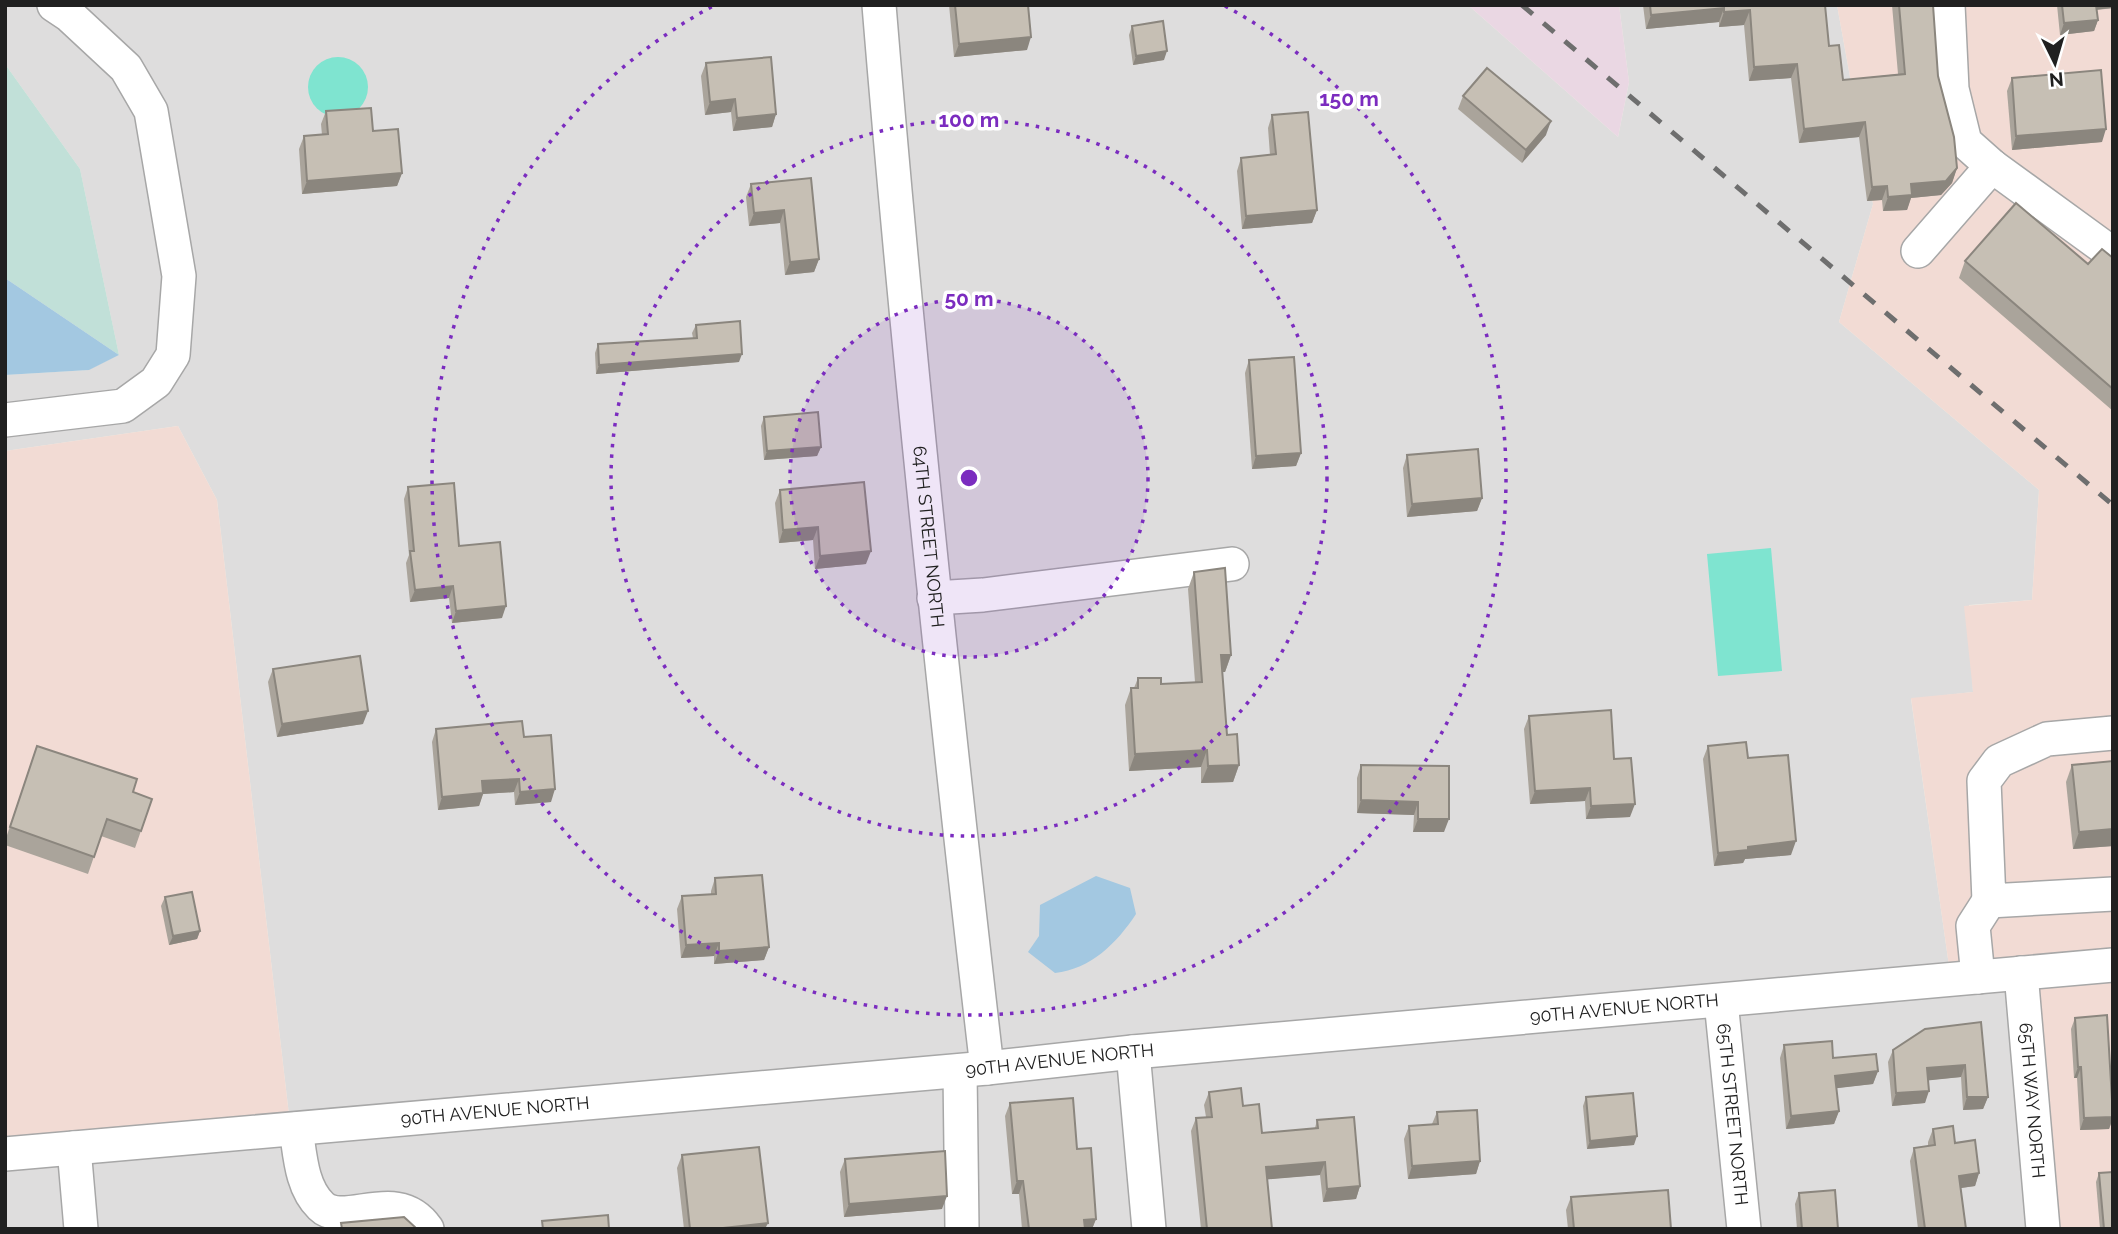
<svg xmlns="http://www.w3.org/2000/svg" width="2118" height="1234" viewBox="0 0 2118 1234" font-family="Raleway,sans-serif">
  <rect width="100%" height="100%" fill="#f1efe6"/>
  <!-- residential -->
  <g fill="#dedddd">
    <path d="M5,5H867L973,1056L289,1115L217,500L178,426L5,451V375L88,370L119,355L80,169L5,64Z"/>
    <path d="M891,5H1468L1618,137L1629,82L1619,5H1837L1873,204L1839,322L2039,490L2032,600L1969,605L1973,692L1911,699L1949,966L998,1053L956,696Z"/>
    <path d="M2010,988L2031,1229H1756L1734,1014Z"/>
    <path d="M1710,1016L1731,1229H1161L1147,1064Z"/>
    <path d="M1122,1067L1136,1229H5V1168Z"/>
  </g>
  <!-- commercial -->
  <g fill="#f2dbd4">
    <path d="M1837,5H2113V952L1949,966L1911,698L1973,692L1964,606L2032,600L2039,490L1839,322L1873,204Z"/>
    <path d="M178,426L217,500L289,1115L5,1140V451Z"/>
    <path d="M2113,979V1229H2056L2034,986Z"/>
  </g>
  <!-- industrial -->
  <path fill="#ead7e3" d="M1468,5H1619L1629,82L1618,137Z"/>
  <!-- wetland -->
  <path fill="#c1e0d8" d="M5,64L80,169L119,355L5,278Z"/>
  <!-- pitch -->
  <g fill="#7fe4d0">
    <circle cx="338" cy="87" r="30"/>
    <path d="M1771,548L1782,671L1718,676L1707,554Z"/>
  </g>
  <!-- water -->
  <g fill="#a3c8e1">
    <path d="M5,278L119,355L89,370L5,375Z"/>
    <path d="M1096,876L1130,888L1136,914C1117,943 1091,969 1055,973L1028,952L1039,936L1040,905Z"/>
  </g>
  <g fill="none" stroke-linecap="round" stroke-linejoin="round">
    <!-- minor casing -->
    <g stroke="#a7a7a7" stroke-width="36">
      <g id="minor">
        <path id="s1" d="M879,5C908,360 946,714 987,1068"/>
        <path d="M1948,5L1952,89L1965,142L1992,166"/>
        <path d="M1918,251L1992,166L2113,254"/>
        <path d="M5,420L123,406L156,382L173,355L179,276L151,111L126,68L69,15L54,5"/>
        <path d="M934,598L983,595L1232,564"/>
        <path d="M2113,733L2047,739L1999,761L1984,781L1989,901L2113,894"/>
        <path id="s2" d="M2021,973L2043,1229"/>
        <path d="M1978,977L1973,926L1989,901"/>
        <path id="s3" d="M1721,1001L1744,1229"/>
        <path d="M1133,1052L1149,1229"/>
        <path d="M960,1071L962,1229"/>
        <path d="M296,1129C300,1154 301,1187 321,1206C344,1229 397,1185 427,1229"/>
        <path d="M74,1148L81,1229"/>
        <path id="s4" d="M5,1154L987,1068L1133,1052L2113,965"/>
      </g>
    </g>
    <!-- minor -->
    <use href="#minor" stroke="#fff" stroke-width="33"/>
    <!-- rail -->
    <path stroke="#6e6e6e" stroke-width="5" stroke-dasharray="14 14" stroke-linecap="butt" d="M1522,5L2113,505"/>
  </g>
  <!-- wall -->
  <g fill="#aaa49b">
    <path d="M949,5H1028L1027,50L954,57Z"/>
    <path d="M1643,5H1825L1829,46L1843,80L1898,74L1892,5H1933L1938,76L1957,168L1952,183L1941,195L1911,198L1907,210L1883,211L1882,200L1867,201L1859,137L1799,143L1791,78L1749,81L1744,25L1719,27V22L1646,29Z"/>
    <path d="M2057,5H2113V8L2097,10L2098,20L2094,31L2060,35Z"/>
    <path d="M1132,26L1164,60L1133,65L1129,35Z"/>
    <path d="M706,63L776,114L772,127L733,131L731,112L705,115L701,76Z"/>
    <path d="M2012,78L2102,142L2012,150L2007,91Z"/>
    <path d="M1463,96L1546,135L1522,163L1458,109Z"/>
    <path d="M326,111L373,131L402,173L397,186L302,194L299,149L304,136L322,135L321,124Z"/>
    <path d="M1272,115L1317,210L1312,223L1242,229L1237,171L1241,158L1270,155L1268,128Z"/>
    <path d="M811,178L819,259L814,272L785,275L780,223L749,226L746,197L751,184Z"/>
    <path d="M2113,258V411L1959,278L1965,261L2088,264Z"/>
    <path d="M696,325L739,362L596,374L595,353L598,344L693,338L692,333Z"/>
    <path d="M1249,360L1301,453L1296,466L1252,469L1245,373Z"/>
    <path d="M764,417L821,447L817,456L764,460L761,426Z"/>
    <path d="M1407,455L1482,498L1477,511L1407,517L1403,468Z"/>
    <path d="M408,487L459,546L502,618L452,623L449,598L410,602L406,563L409,555L404,499Z"/>
    <path d="M780,490L866,564L815,569L813,540L779,543L775,503Z"/>
    <path d="M1194,572L1231,655L1225,672H1222L1227,735L1239,765L1233,782L1201,783V767L1129,771L1125,705L1131,688H1134L1138,678L1161,684L1195,682L1188,589Z"/>
    <path d="M273,669L363,724L277,737L268,682Z"/>
    <path d="M1529,716L1614,759L1630,817L1586,819L1585,801L1530,804L1524,729Z"/>
    <path d="M436,729L524,737L551,802L515,805L514,792L483,794L479,806L438,810L432,742Z"/>
    <path d="M37,746L133,792L152,799L135,848L101,836L88,874L5,845V841Z"/>
    <path d="M1708,746L1748,758L1791,855L1745,859L1743,863L1714,866L1703,759Z"/>
    <path d="M2113,761V846L2073,849L2066,782L2072,765Z"/>
    <path d="M1361,765L1449,766L1444,832H1413L1414,815L1357,813V778Z"/>
    <path d="M715,878L769,947L764,960L714,964V956L681,958L677,909L682,896L711,894V891Z"/>
    <path d="M165,897L200,931L197,939L169,945L161,906Z"/>
    <path d="M2075,1018L2113,1108V1119L2109,1129L2080,1130L2077,1078H2074L2071,1029Z"/>
    <path d="M1981,1022L1988,1097L1983,1109L1963,1110L1961,1077L1928,1080L1925,1103L1892,1106L1888,1062L1893,1050Z"/>
    <path d="M1784,1045L1878,1071L1873,1084L1836,1088L1839,1111L1834,1124L1786,1129L1780,1058Z"/>
    <path d="M1209,1092L1243,1106L1262,1133L1315,1128L1317,1120L1360,1186L1356,1199L1323,1202L1320,1175L1267,1179L1272,1229H1201L1191,1131L1196,1118L1206,1117L1204,1105Z"/>
    <path d="M1586,1097L1634,1145L1587,1149L1583,1106Z"/>
    <path d="M1010,1103L1077,1149L1096,1219L1092,1229H1022L1019,1194H1012L1005,1116Z"/>
    <path d="M1437,1112L1480,1161L1476,1174L1408,1179L1404,1139L1409,1126L1432,1124Z"/>
    <path d="M1933,1129L1955,1143L1979,1173L1975,1186L1961,1188L1966,1229H1918L1910,1161L1914,1148L1928,1146V1142Z"/>
    <path d="M682,1155L765,1229H684L677,1168Z"/>
    <path d="M845,1159L942,1209L844,1217L840,1172Z"/>
    <path d="M2099,1173L2113,1229H2100L2096,1182Z"/>
    <path d="M1799,1193L1838,1229H1797L1795,1204Z"/>
    <path d="M1571,1197L1671,1229H1568L1566,1210Z"/>
  </g>
  <!-- shaded-wall -->
  <g fill="#8b867e">
    <path d="M2093,5H2113V8L2092,10Z"/>
    <path d="M1724,8L1719,22L1646,29L1651,15Z"/>
    <path d="M1750,10L1744,25L1719,27L1724,12Z"/>
    <path d="M2098,20L2094,31L2060,35L2064,23Z"/>
    <path d="M1031,37L1027,50L954,57L959,44Z"/>
    <path d="M1167,51L1164,60L1133,65L1136,56Z"/>
    <path d="M1797,64L1791,78L1749,81L1754,67Z"/>
    <path d="M735,99L731,112L705,115L710,102Z"/>
    <path d="M776,114L772,127L733,131L737,118Z"/>
    <path d="M1551,121L1546,135L1522,163L1526,150Z"/>
    <path d="M1865,122L1859,137L1799,143L1804,129Z"/>
    <path d="M2106,129L2102,142L2012,150L2016,136Z"/>
    <path d="M1957,168L1952,183L1941,195L1911,198L1907,210L1883,211L1888,197L1911,184Z"/>
    <path d="M402,173L397,186L302,194L307,181Z"/>
    <path d="M1887,186L1882,200L1867,201L1872,187Z"/>
    <path d="M784,210L780,223L749,226L754,213Z"/>
    <path d="M1317,210L1312,223L1242,229L1246,216Z"/>
    <path d="M819,259L814,272L785,275L790,262Z"/>
    <path d="M742,354L739,362L596,374L599,365Z"/>
    <path d="M821,447L817,456L764,460L767,451Z"/>
    <path d="M1301,453L1296,466L1252,469L1256,456Z"/>
    <path d="M1482,498L1477,511L1407,517L1412,504Z"/>
    <path d="M818,527L813,540L779,543L783,530Z"/>
    <path d="M871,551L866,564L815,569L820,556Z"/>
    <path d="M453,586L449,598L410,602L415,590Z"/>
    <path d="M506,606L502,618L452,623L456,611Z"/>
    <path d="M1221,655H1231L1225,672H1215Z"/>
    <path d="M368,711L363,724L277,737L282,724Z"/>
    <path d="M1207,750L1201,767L1129,771L1135,754Z"/>
    <path d="M1239,765L1233,782L1201,783L1208,766Z"/>
    <path d="M519,779L514,792L483,794L479,806L438,810L442,797L482,781Z"/>
    <path d="M1590,788L1585,801L1530,804L1535,791Z"/>
    <path d="M555,789L551,802L515,805L520,792Z"/>
    <path d="M1361,800L1418,802L1414,815L1357,813Z"/>
    <path d="M1635,804L1630,817L1586,819L1591,806Z"/>
    <path d="M1418,819H1449L1444,832H1413Z"/>
    <path d="M2113,829V846L2073,849L2079,832Z"/>
    <path d="M1796,841L1791,855L1745,859L1743,863L1714,866L1718,853L1748,847Z"/>
    <path d="M200,931L197,939L169,945L173,936Z"/>
    <path d="M719,943L714,956L681,958L686,945Z"/>
    <path d="M769,947L764,960L714,964L719,951Z"/>
    <path d="M1965,1065L1961,1077L1923,1081L1927,1068Z"/>
    <path d="M2078,1067H2081L2077,1078H2074Z"/>
    <path d="M1878,1071L1873,1084L1830,1089L1835,1076Z"/>
    <path d="M1929,1091L1925,1103L1892,1106L1896,1093Z"/>
    <path d="M1967,1097H1988L1983,1109L1963,1110Z"/>
    <path d="M1839,1111L1834,1124L1786,1129L1791,1116Z"/>
    <path d="M2113,1117L2109,1129L2080,1130L2084,1118Z"/>
    <path d="M1637,1136L1634,1145L1587,1149L1590,1141Z"/>
    <path d="M1480,1161L1476,1174L1408,1179L1412,1166Z"/>
    <path d="M1325,1162L1320,1175L1261,1180L1266,1167Z"/>
    <path d="M1979,1173L1975,1186L1954,1189L1959,1176Z"/>
    <path d="M1017,1181H1023L1019,1194H1012Z"/>
    <path d="M1360,1186L1356,1199L1323,1202L1327,1189Z"/>
    <path d="M947,1196L942,1209L844,1217L849,1204Z"/>
    <path d="M1096,1219L1092,1229H1081L1084,1220Z"/>
    <path d="M768,1223L765,1229H714Z"/>
  </g>
  <!-- building -->
  <g fill="#c6bfb4" stroke="#8b867e" stroke-width="2">
    <path d="M955,5H1028L1031,37L959,44Z"/>
    <path d="M1650,5H1825L1829,46L1839,45L1843,80L1905,74L1899,5H1933L1938,76L1954,137L1957,168L1946,181L1911,184L1912,195L1888,197L1887,186L1872,187L1865,122L1804,129L1797,64L1754,67L1750,10L1724,12V8L1651,15Z"/>
    <path d="M2062,5H2096L2098,20L2064,23Z"/>
    <path d="M1163,21L1167,51L1136,56L1132,26Z"/>
    <path d="M771,57L776,114L737,118L735,99L710,102L706,63Z"/>
    <path d="M1487,68L1551,121L1526,150L1463,96Z"/>
    <path d="M2101,70L2106,129L2016,136L2012,78Z"/>
    <path d="M371,108L373,131L398,129L402,173L307,181L304,136L328,134L326,111Z"/>
    <path d="M1308,112L1317,210L1246,216L1241,158L1276,154L1272,115Z"/>
    <path d="M811,178L819,259L790,262L784,210L754,213L751,184Z"/>
    <path d="M2016,203L2088,264L2102,249L2113,258V389L1965,261Z"/>
    <path d="M740,321L742,354L599,365L598,344L697,338L696,325Z"/>
    <path d="M1294,357L1301,453L1256,456L1249,360Z"/>
    <path d="M818,412L821,447L767,451L764,417Z"/>
    <path d="M1478,449L1482,498L1412,504L1407,455Z"/>
    <path d="M864,482L871,551L820,556L818,527L783,530L780,490Z"/>
    <path d="M454,483L459,546L500,542L506,606L456,611L453,586L415,590L410,551H414L408,487Z"/>
    <path d="M1225,568L1231,655H1221L1227,735L1237,734L1239,765L1208,766L1207,750L1135,754L1131,688H1138V678H1161V684L1202,682L1194,572Z"/>
    <path d="M360,656L368,711L282,724L273,669Z"/>
    <path d="M1611,710L1614,759L1631,758L1635,804L1591,806L1590,788L1535,791L1529,716Z"/>
    <path d="M522,721L524,737L551,735L555,789L520,792L519,779L482,781L483,793L442,797L436,729Z"/>
    <path d="M1746,742L1748,758L1788,755L1796,841L1748,847V850L1718,853L1708,746Z"/>
    <path d="M37,746L137,779L133,792L152,799L141,831L107,819L94,857L10,827Z"/>
    <path d="M2113,761V829L2079,832L2072,765Z"/>
    <path d="M1361,765L1449,766V819H1418V802L1361,800Z"/>
    <path d="M762,875L769,947L719,951V943L686,945L682,896L716,894L715,878Z"/>
    <path d="M192,892L200,931L173,936L165,897Z"/>
    <path d="M2107,1015L2113,1117L2084,1118L2081,1067H2078L2075,1018Z"/>
    <path d="M1981,1022L1988,1097H1967L1965,1065L1927,1068L1929,1091L1896,1093L1893,1050L1925,1029Z"/>
    <path d="M1832,1041L1833,1058L1876,1054L1878,1071L1835,1076L1839,1111L1791,1116L1784,1045Z"/>
    <path d="M1241,1088L1243,1106L1259,1104L1262,1133L1318,1128L1317,1120L1354,1117L1360,1186L1327,1189L1325,1162L1266,1167L1272,1229H1207L1196,1118L1212,1117L1209,1092Z"/>
    <path d="M1633,1093L1637,1136L1590,1141L1586,1097Z"/>
    <path d="M1073,1098L1077,1149L1091,1148L1096,1219L1084,1220L1085,1229H1029L1023,1181H1017L1010,1103Z"/>
    <path d="M1477,1110L1480,1161L1412,1166L1409,1126L1438,1124L1437,1112Z"/>
    <path d="M1953,1126L1955,1143L1975,1140L1979,1173L1959,1176L1966,1229H1925L1914,1148L1935,1145L1933,1129Z"/>
    <path d="M759,1147L768,1223L714,1229H690L682,1155Z"/>
    <path d="M945,1151L947,1196L849,1204L845,1159Z"/>
    <path d="M2113,1172V1229H2104L2099,1173Z"/>
    <path d="M1668,1190L1671,1229H1574L1571,1197Z"/>
    <path d="M1835,1190L1838,1229H1802L1799,1193Z"/>
    <path d="M608,1215L609,1229H543L542,1221Z"/>
    <path d="M404,1217L415,1227L416,1229H342L341,1223Z"/>
  </g>
  <!-- distance rings -->
  <circle cx="969" cy="478" r="179" fill="#7b2cbf" fill-opacity=".12"/>
  <g fill="none" stroke="#7b2cbf" stroke-width="3.5" stroke-dasharray="3.5 7">
    <circle cx="969" cy="478" r="179"/>
    <circle cx="969" cy="478" r="358"/>
    <path d="M1225 6A537 537 0 1 1 713 6"/>
  </g>
  <g text-anchor="middle" stroke-width="7" stroke-linejoin="round" paint-order="stroke">
    <!-- street labels -->
    <g font-size="18" fill="#202020" stroke="#fff">
      <text dy="6" stroke="none"><textPath href="#s1" startOffset="534">64TH STREET NORTH</textPath></text>
      <text dy="6" stroke="none"><textPath href="#s4" startOffset="1626">90TH AVENUE NORTH</textPath></text>
      <text dy="6" stroke="none"><textPath href="#s4" startOffset="1059">90TH AVENUE NORTH</textPath></text>
      <text dy="6" stroke="none"><textPath href="#s2" startOffset="128">65TH WAY NORTH</textPath></text>
      <text dy="6" stroke="none"><textPath href="#s4" startOffset="492">90TH AVENUE NORTH</textPath></text>
      <text dy="6" stroke="none"><textPath href="#s3" startOffset="114">65TH STREET NORTH</textPath></text>
    </g>
  </g>
  <circle cx="969" cy="478" r="10" fill="#7b2cbf" stroke="#fff" stroke-width="3.5"/>
  <g font-size="21" text-anchor="middle" font-weight="bold" fill="#7b2cbf" stroke="#fff" stroke-width="7" stroke-linejoin="round" paint-order="stroke">
    <text x="1349" y="106">150 m</text>
    <text x="969" y="127">100 m</text>
    <text x="969" y="306">50 m</text>
  </g>
  <!-- border -->
  <rect width="2118" height="1234" fill="none" stroke="#202020" stroke-width="14"/>
  <!-- north arrow -->
  <g transform="translate(2055 63) rotate(175)" stroke="#ffffff" stroke-width="5" paint-order="stroke">
  <path d="M0-5L12 26L0 18L-12 26Z" fill="#202020"/>
  <text y="-10" font-size="19" font-weight="bold" text-anchor="middle" fill="#202020">N</text>
  </g>
</svg>
